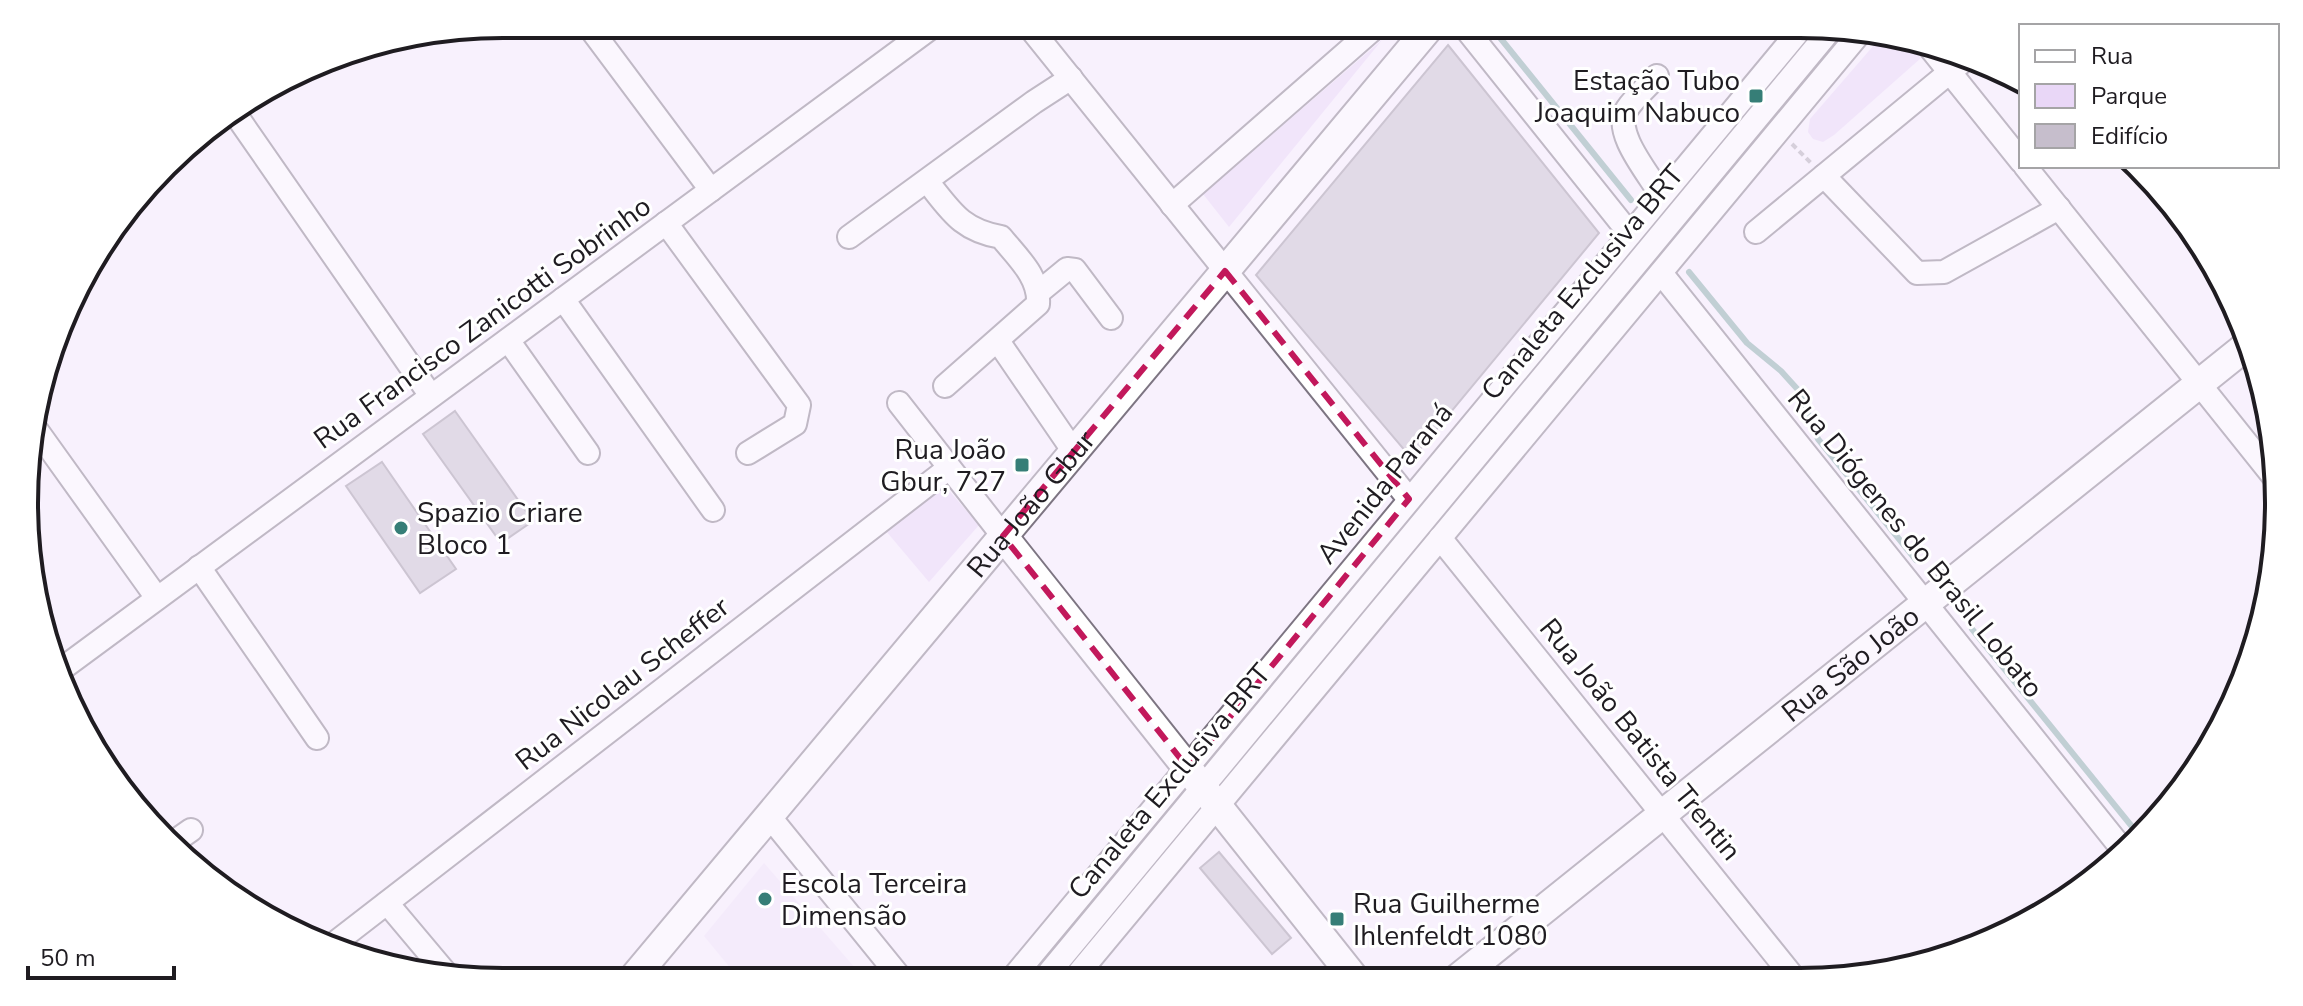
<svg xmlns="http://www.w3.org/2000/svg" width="2303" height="1006" viewBox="0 0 2303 1006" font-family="'Nunito Sans',sans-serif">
  <rect width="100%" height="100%" fill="#f8f1fd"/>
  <!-- built -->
  <path fill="#f0e4f9" d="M764,863L856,969L846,981H741L704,936Z"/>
  <!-- green -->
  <g fill="#e9d7f7">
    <path d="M1881,37L1904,41L1921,58L1834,135L1823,142L1813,139L1808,132L1810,119Z"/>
    <path d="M1382,40L1229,227L1203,194Z"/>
    <path d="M945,486L979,525L929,582L886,531Z"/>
  </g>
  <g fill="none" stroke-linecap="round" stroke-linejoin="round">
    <!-- stream -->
    <g stroke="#7fa6a2" stroke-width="6">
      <path d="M1489,24L1631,200"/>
      <path d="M1689,272L1747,343L1781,371L1800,392L1818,439L1916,560"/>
      <path d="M1972,629L2138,834"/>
    </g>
  </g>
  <!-- building -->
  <g fill="#c6becc" stroke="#98909d" stroke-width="2">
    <path d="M1448,45L1599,233L1412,459L1256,275Z"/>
    <path d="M455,411L533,521L501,543L423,434Z"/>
    <path d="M382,462L456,569L420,593L346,486Z"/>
    <path d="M1219,852L1291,938L1272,954L1200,868Z"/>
  </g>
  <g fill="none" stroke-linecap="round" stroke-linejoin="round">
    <!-- minor casing -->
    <g stroke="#7d7582" stroke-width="26">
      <g id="minor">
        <path d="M587,24L711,190"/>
        <path d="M1027,24L1409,499"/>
        <path d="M1462,24L1630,234"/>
        <path d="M1928,45L2021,161"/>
        <path d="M1657,76C1648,86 1635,97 1627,109C1612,132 1649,174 1661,195"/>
        <path d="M236,115L431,396"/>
        <path d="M2025,166L2277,481"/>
        <path d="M1824,176L1917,273L1944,272L2059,208"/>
        <path d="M927,181C951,211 961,230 1001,237C1017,257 1040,277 1038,304L945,386"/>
        <path d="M1172,205L1379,24"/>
        <path d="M666,223L799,405L795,424L748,453"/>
        <path d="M1756,232L1968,57"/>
        <path d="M849,237L1034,102L1071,78"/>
        <path d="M1661,273L2123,850"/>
        <path d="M1039,292L1067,269L1075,270L1111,318"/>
        <path d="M563,299L713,510"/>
        <path d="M508,340L588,453"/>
        <path d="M998,341L1074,452"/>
        <path d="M899,403L1003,536"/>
        <path d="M33,425L157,598"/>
        <path d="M1440,538L1794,978"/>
        <path d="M199,567L317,738"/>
        <path d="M63,668L936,24"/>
        <path d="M769,816L903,981"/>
        <path d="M171,844L191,830"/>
        <path d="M387,903L445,972"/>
        <path d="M331,946L949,468"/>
        <path d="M1011,980L1804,25"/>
        <path d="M1043,980L1831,29"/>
        <path d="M1073,980L1859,34"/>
      </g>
    </g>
    <!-- major casing -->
    <g stroke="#7d7582" stroke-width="32">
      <g id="major">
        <path d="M1003,536L1355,979"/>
        <path id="s1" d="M1457,979L2245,347"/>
        <path id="s2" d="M630,982L1432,24"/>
      </g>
    </g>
    <!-- path -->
    <path stroke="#ada7b1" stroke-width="4" stroke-dasharray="6 4" stroke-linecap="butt" d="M1792,144L1811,163"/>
    <!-- minor -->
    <use href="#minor" stroke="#fff" stroke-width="22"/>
    <!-- major -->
    <use href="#major" stroke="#fff" stroke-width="28"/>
  </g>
  <!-- marked area -->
  <path d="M0 0H2303V1006H0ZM1225,271L1409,499L1188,768L1003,536Z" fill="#f8f1fd" fill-opacity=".55" fill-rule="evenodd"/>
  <path fill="none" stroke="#c2185b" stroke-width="6" stroke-dasharray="16 10" stroke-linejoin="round" d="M1225,271L1409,499L1188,768L1003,536Z"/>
  <!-- markers -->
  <g fill="#367e77" stroke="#fff" stroke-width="3">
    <rect x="1748" y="88" width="16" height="16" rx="4"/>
    <rect x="1014" y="457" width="16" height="16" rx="4"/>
    <circle cx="401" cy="528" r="8"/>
    <circle cx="765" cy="899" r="8"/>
    <rect x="1329" y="911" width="16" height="16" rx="4"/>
  </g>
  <g text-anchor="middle" stroke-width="6" stroke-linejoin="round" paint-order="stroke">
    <!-- poi labels -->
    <g font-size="28" fill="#1f1c21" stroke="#fff" text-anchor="start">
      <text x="1740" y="90" text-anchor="end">Estação Tubo<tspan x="1740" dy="32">Joaquim Nabuco</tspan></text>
      <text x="1006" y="459" text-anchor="end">Rua João<tspan x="1006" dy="32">Gbur, 727</tspan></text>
      <text x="417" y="522">Spazio Criare<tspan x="417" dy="32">Bloco 1</tspan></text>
      <text x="781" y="893">Escola Terceira<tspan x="781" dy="32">Dimensão</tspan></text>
      <text x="1353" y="913">Rua Guilherme<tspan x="1353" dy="32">Ihlenfeldt 1080</tspan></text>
    </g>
    <!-- street labels -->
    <g font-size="28" fill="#1f1c21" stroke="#fff">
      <text transform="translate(1582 282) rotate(-50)" y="10">Canaleta Exclusiva BRT</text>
      <text transform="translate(482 322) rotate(-36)" y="10">Rua Francisco Zanicotti Sobrinho</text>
      <text transform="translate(1384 483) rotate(-51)" y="10">Avenida Paraná</text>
      <text dy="10" stroke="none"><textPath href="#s2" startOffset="624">Rua João Gbur</textPath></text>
      <text transform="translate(1916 543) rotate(51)" y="10">Rua Diógenes do Brasil Lobato</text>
      <text dy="10" stroke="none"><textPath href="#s1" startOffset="504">Rua São João</textPath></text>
      <text transform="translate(622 683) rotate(-38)" y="10">Rua Nicolau Scheffer</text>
      <text transform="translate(1641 739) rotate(51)" y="10">Rua João Batista Trentin</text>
      <text transform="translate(1169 781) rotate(-50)" y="10">Canaleta Exclusiva BRT</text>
    </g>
  </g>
  <!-- crop -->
  <path d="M0 0H2303V1006H0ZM503 38H1800A465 465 0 0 1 2265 503V503A465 465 0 0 1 1800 968H503A465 465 0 0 1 38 503V503A465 465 0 0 1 503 38Z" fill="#fff" fill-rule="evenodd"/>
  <path fill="none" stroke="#1f1c21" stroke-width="4" d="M503 38H1800A465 465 0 0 1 2265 503V503A465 465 0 0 1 1800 968H503A465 465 0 0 1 38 503V503A465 465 0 0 1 503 38Z"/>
  <!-- legend -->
  <rect x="2019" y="24" width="260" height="144" fill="#ffffff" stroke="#a5a4a6" stroke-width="2"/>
  <rect x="2035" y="50" width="40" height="12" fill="#ffffff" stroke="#a5a4a6" stroke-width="2"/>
  <text x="2091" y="64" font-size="24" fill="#1f1c21">Rua</text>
  <rect x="2035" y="84" width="40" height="24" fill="#e9d7f7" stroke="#a5a4a6" stroke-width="2"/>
  <text x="2091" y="104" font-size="24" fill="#1f1c21">Parque</text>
  <rect x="2035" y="124" width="40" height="24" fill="#c6becc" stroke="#a5a4a6" stroke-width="2"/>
  <text x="2091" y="144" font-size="24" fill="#1f1c21">Edifício</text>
  <!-- scale -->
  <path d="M28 966v12h146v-12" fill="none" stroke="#1f1c21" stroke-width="4"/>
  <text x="40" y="966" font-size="24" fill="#1f1c21" stroke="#ffffff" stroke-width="6" paint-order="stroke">50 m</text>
</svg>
